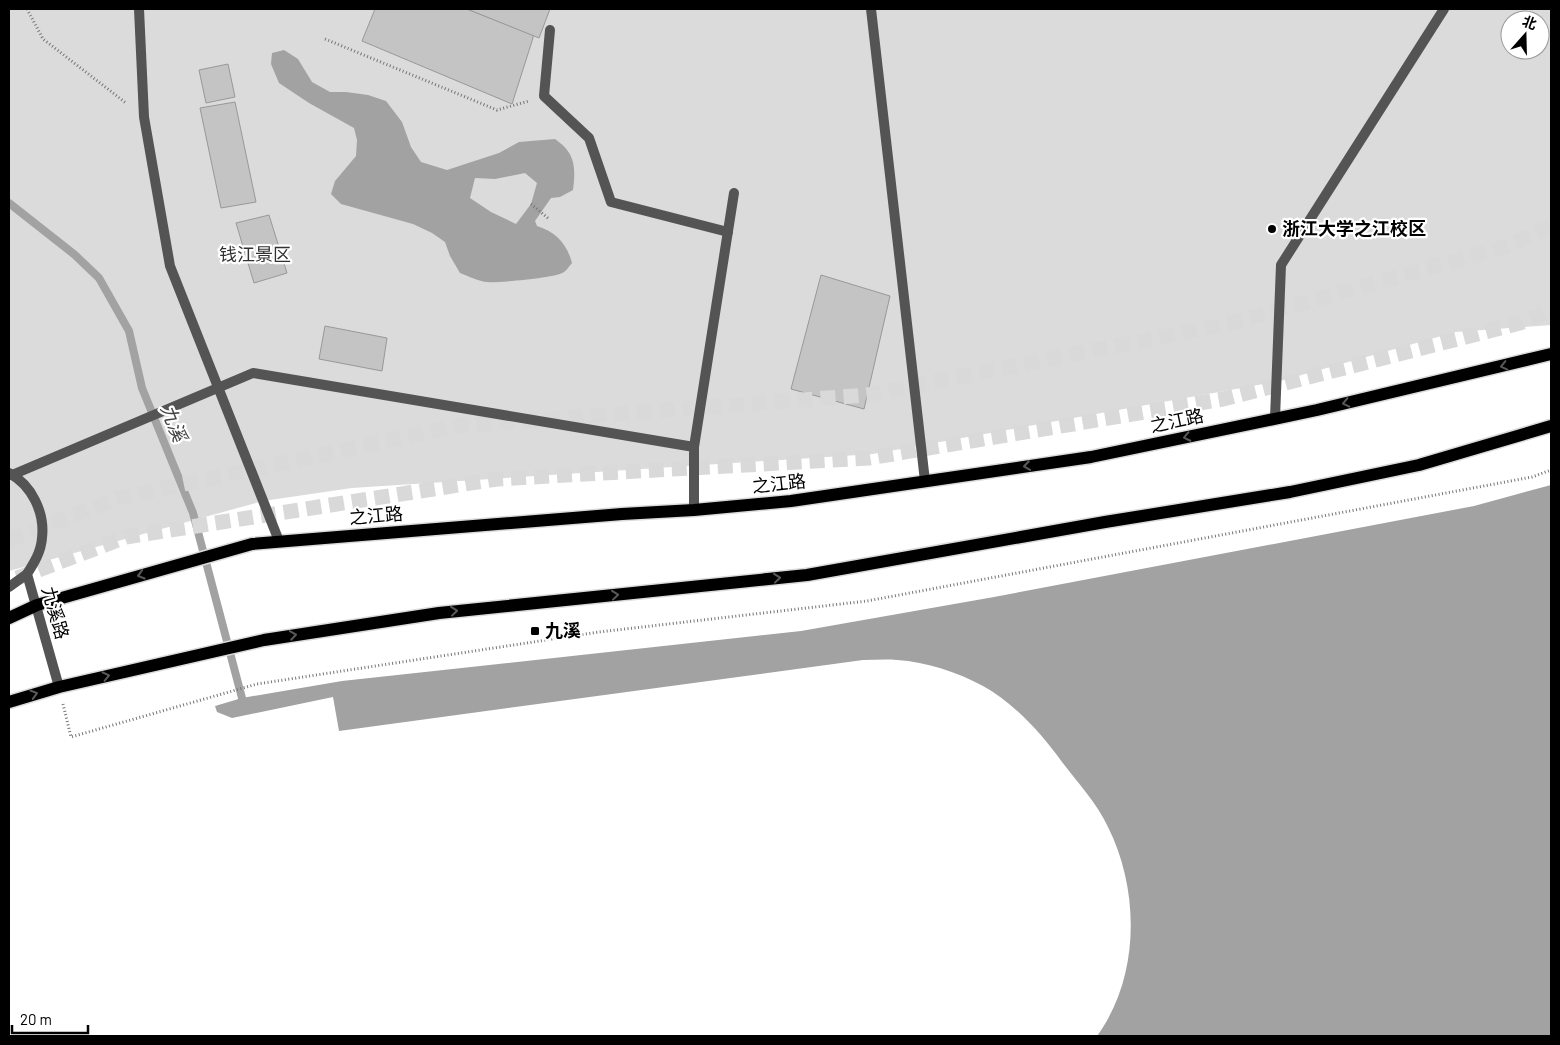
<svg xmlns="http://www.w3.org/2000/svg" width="1560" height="1045" viewBox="0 0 1560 1045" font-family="Barlow,'Noto Sans SC',sans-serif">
  <rect width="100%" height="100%" fill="#fff"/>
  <!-- green -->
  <path fill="#dbdbdb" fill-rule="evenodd" d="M9,9H1551V325L1456,332L1280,381L873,454L352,488L263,501L9,571ZM1510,20H1540V50H1510Z"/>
  <!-- water -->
  <g fill="#a2a2a2" fill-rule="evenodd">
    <path d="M284,50L298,59L312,82L330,92H346L368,95L386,101L402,122L411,147L421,162L447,170L499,153L519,142L555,139C575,153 576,166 573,190L560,197L551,198L535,221L537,226C556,232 567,244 572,263C569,266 567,270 564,272C557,278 497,283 486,282C478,281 468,276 460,273L450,256L445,242L432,233L413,224L341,204L331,194L335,181L356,156L357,140L354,128L309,103L279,83L271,64L272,53ZM525,173L537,183L531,204L516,224L491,212L470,198L475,178L495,179Z"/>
    <path d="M1551,485V1036H1097C1140,977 1140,891 1108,827C1097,803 1078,783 1062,762C1041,733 1015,704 983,686C957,672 927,662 897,660C886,659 874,660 863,660L339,731L333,697L232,718L217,712L215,706L242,698L342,681L801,631L994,597L1474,506Z"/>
  </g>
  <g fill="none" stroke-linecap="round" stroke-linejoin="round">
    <!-- stream -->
    <path stroke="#a2a2a2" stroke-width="8" d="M9,203L75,255L99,278L129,331L142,388L193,513L242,698"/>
  </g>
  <!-- building -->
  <g fill="#c4c4c4" stroke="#989898">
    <path d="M375,9H467L533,35V38L512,104L362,41Z"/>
    <path d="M467,9H550L539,38Z"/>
    <path d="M228,64L235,97L206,103L199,70Z"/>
    <path d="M235,102L256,202L221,208L200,108Z"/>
    <path d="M269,215L287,273L254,283L236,223Z"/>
    <path d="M821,275L890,296L864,409L791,389Z"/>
    <path d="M325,326L387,338L382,371L319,359Z"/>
  </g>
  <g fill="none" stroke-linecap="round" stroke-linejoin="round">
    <!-- highway-tunnel -->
    <g stroke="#d9d9d9" stroke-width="15" stroke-dasharray="15 8" stroke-linecap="butt">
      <path d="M9,540L118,498L456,426L867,395L1223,325L1498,249L1551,227"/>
      <path d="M17,578L126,537L497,479L869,458L1223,399L1520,323L1551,310"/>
    </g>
    <!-- primary casing -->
    <g stroke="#dbdbdb" stroke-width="15">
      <g id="primary">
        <path d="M9,618L37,605L252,544L622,514L694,510L791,501L1091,457L1317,410L1551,354"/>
        <path d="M9,702L59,687L264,640L439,613L807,575L1105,522L1290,492L1419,465L1551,426"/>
      </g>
    </g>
    <!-- path -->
    <g stroke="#767676" stroke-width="3" stroke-dasharray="1 2.5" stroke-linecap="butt">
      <path d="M27,9L43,39L126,103"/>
      <path d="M325,39L497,110L529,101"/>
      <path d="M531,204L549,219"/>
      <path d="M63,704L71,737L257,684L599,632L867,601L1532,477L1551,470"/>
    </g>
    <!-- lane -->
    <g stroke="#545454" stroke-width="10">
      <path d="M139,9L144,117L170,266L279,541"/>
      <path d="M550,30L544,96L589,138L611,202L728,232"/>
      <path d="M694,447L734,193"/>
      <path d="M12,475L253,373L694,447V510"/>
      <path d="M9,587L27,574"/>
    </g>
    <!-- street -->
    <g stroke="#545454" stroke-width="10">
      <path d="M871,9L925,481"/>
      <path d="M1275,418L1281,265L1444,9"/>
      <path d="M9,473C32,485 45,513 42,538C41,552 34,563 27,574L59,687"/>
    </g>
    <!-- primary -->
    <use href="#primary" stroke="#000" stroke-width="12"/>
  </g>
  <!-- one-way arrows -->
  <defs><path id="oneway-chevron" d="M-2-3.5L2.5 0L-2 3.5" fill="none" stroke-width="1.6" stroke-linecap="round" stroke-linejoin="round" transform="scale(1.25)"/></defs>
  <g stroke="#595959">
    <use href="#oneway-chevron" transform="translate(1504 366) rotate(167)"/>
    <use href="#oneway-chevron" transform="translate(1346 403) rotate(167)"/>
    <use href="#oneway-chevron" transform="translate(1187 437) rotate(168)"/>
    <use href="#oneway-chevron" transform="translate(1027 466) rotate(172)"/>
    <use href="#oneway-chevron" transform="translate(141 575) rotate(164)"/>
    <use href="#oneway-chevron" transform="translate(777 578) rotate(-6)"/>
    <use href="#oneway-chevron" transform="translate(615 595) rotate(-6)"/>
    <use href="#oneway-chevron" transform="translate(454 611) rotate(-6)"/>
    <use href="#oneway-chevron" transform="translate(293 635) rotate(-9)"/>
    <use href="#oneway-chevron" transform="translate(106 676) rotate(-13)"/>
    <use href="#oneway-chevron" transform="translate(34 694) rotate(-16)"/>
  </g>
  <!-- markers -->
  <g fill="#000" stroke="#fff" stroke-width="2">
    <circle cx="1272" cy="229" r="5"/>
    <rect x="530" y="626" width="10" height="10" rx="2.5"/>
  </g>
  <g text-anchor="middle" stroke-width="4.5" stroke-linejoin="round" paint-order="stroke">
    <!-- poi labels -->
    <g font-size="18" font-weight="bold" fill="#000" stroke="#fff" text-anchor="start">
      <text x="1282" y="235">浙江大学之江校区</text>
      <text x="545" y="637">九溪</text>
    </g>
    <!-- park labels -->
    <g font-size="18" fill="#323232" stroke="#fff">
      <text x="255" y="261">钱江景区</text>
    </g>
    <!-- street labels -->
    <g font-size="18" fill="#000" stroke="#fff">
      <text transform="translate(1177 421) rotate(-12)" y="6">之江路</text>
      <text transform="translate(779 484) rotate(-6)" y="6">之江路</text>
      <text transform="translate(376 516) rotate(-5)" y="6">之江路</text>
      <text transform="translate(55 613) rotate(74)" y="6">九溪路</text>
    </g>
    <!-- water labels -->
    <g font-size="19" font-style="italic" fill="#434343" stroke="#fff">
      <text transform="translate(174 423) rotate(68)" y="7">九溪</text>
    </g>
  </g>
  <!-- border -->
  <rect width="1560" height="1045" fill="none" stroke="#000000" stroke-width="20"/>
  <!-- north arrow -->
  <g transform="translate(1525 35) rotate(20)"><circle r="24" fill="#ffffff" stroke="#999999"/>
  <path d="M0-4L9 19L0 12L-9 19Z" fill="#000000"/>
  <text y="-8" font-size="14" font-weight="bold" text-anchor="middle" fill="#000000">北</text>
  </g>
  <!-- scale -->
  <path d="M12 1025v8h76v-8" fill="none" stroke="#000000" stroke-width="2.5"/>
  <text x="20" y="1025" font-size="15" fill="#000000" stroke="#ffffff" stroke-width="4" paint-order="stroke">20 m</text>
</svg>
